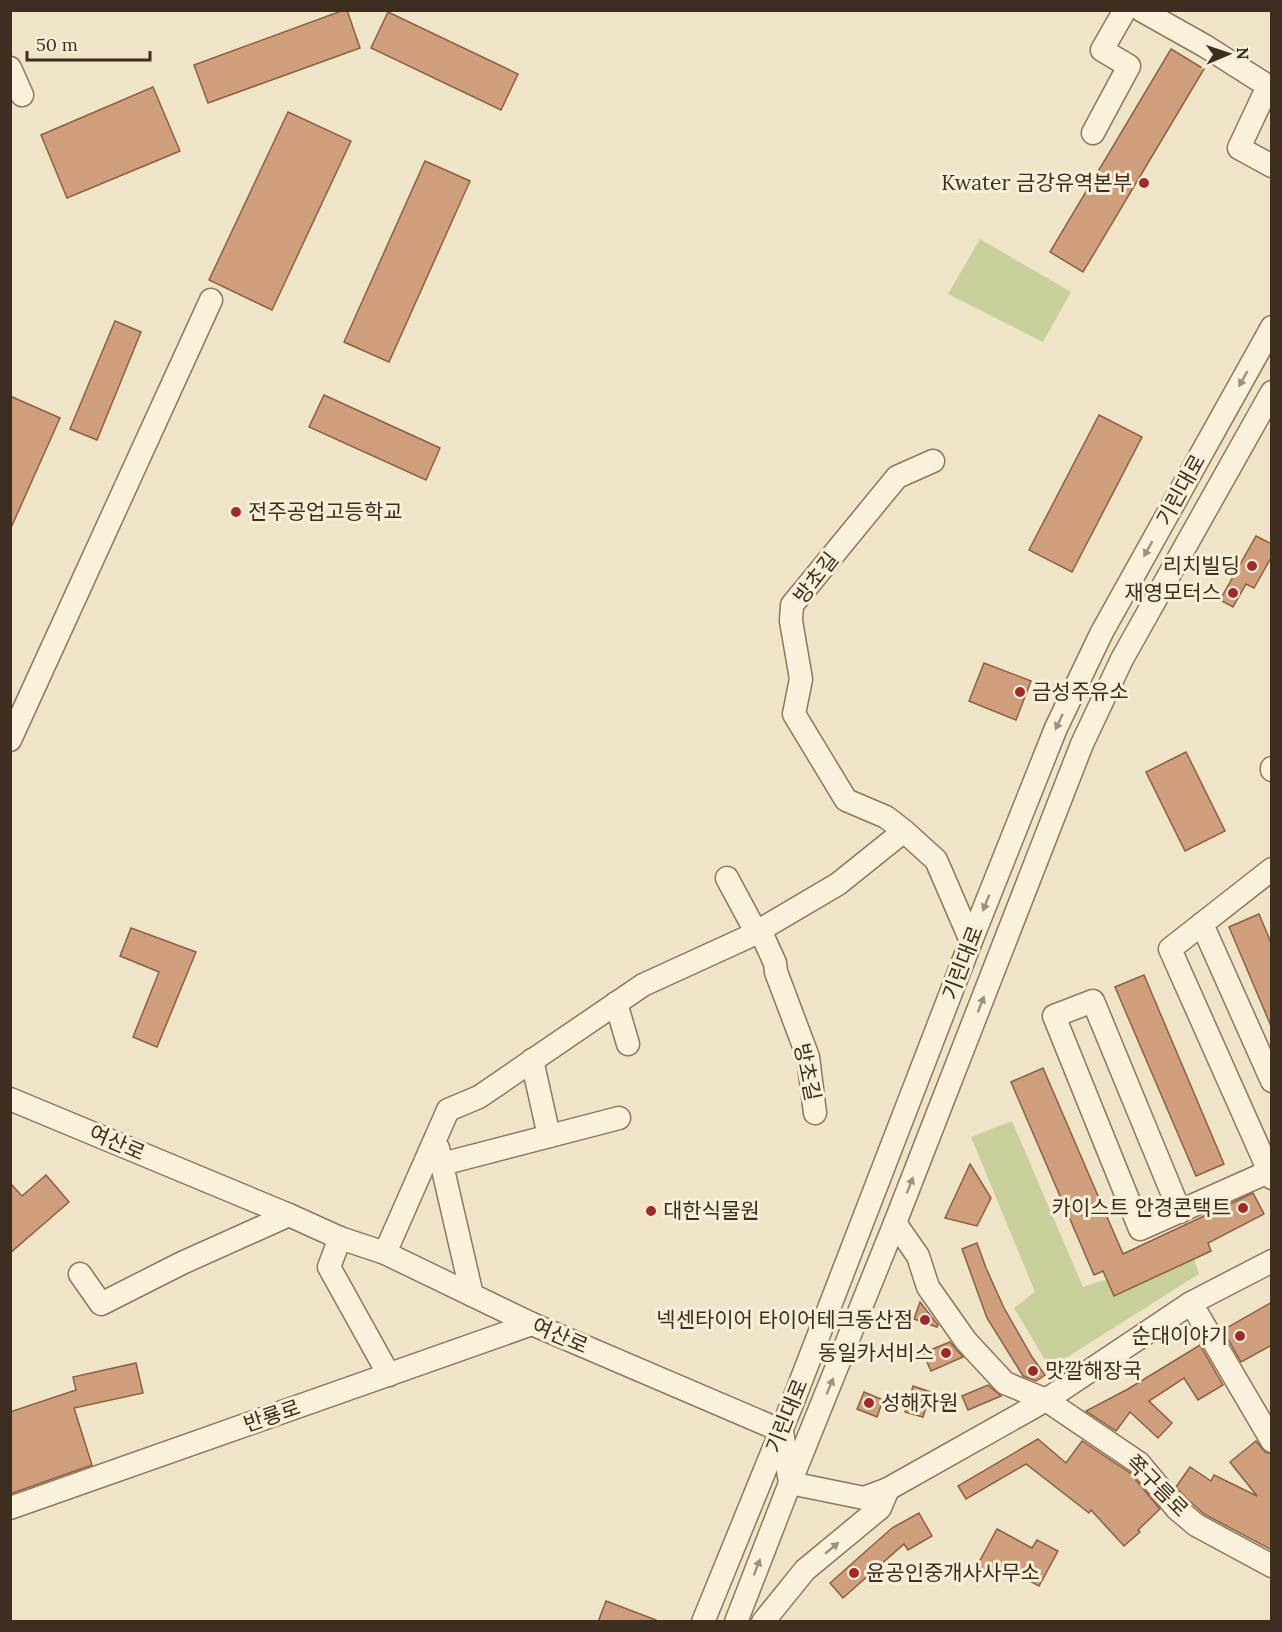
<svg xmlns="http://www.w3.org/2000/svg" width="1282" height="1632" viewBox="0 0 1282 1632" font-family="Lora,'Noto Sans KR',serif">
  <rect width="100%" height="100%" fill="#f0e4c8"/>
  <!-- green -->
  <g fill="#c9cf9b">
    <path d="M980,239L1071,292L1043,342L948,294Z"/>
    <path d="M1012,1121L1083,1287L1114,1277L1121,1293L1194,1259L1199,1274L1069,1356L1048,1365L1014,1308L1035,1292L971,1137Z"/>
  </g>
  <!-- building -->
  <g fill="#cf9f7d" stroke="#8d5f41" stroke-width="1.5">
    <path d="M344,10H347L360,48L208,103L194,65Z"/>
    <path d="M388,12L518,74L501,110L371,48Z"/>
    <path d="M1171,49L1204,69L1083,272L1050,252Z"/>
    <path d="M153,87L180,151L67,198L41,135Z"/>
    <path d="M288,112L351,141L272,310L209,280Z"/>
    <path d="M425,161L470,181L389,362L344,342Z"/>
    <path d="M115,321L141,332L97,440L70,429Z"/>
    <path d="M324,395L440,448L426,480L309,427Z"/>
    <path d="M10,396L60,418L10,530Z"/>
    <path d="M1099,415L1142,437L1072,572L1029,550Z"/>
    <path d="M1256,536L1272,544V556L1254,588L1246,584L1233,607L1220,600Z"/>
    <path d="M984,663L1031,681L1016,720L969,701Z"/>
    <path d="M1186,752L1225,831L1185,851L1146,772Z"/>
    <path d="M1259,914L1272,945L1271,1026L1229,927Z"/>
    <path d="M131,928L196,952L157,1047L133,1037L159,972L120,956Z"/>
    <path d="M1144,975L1224,1164L1196,1176L1115,987Z"/>
    <path d="M1043,1068L1123,1254L1253,1193L1264,1214L1208,1243L1211,1251L1114,1296L1103,1271L1094,1275L1011,1082Z"/>
    <path d="M970,1164L991,1198L977,1226L945,1218Z"/>
    <path d="M46,1175L69,1202L10,1253V1183L22,1196Z"/>
    <path d="M977,1243L986,1268L1004,1308L1032,1357L1045,1375L1036,1381L1023,1376L987,1318L962,1249Z"/>
    <path d="M920,1302L938,1325L937,1327L914,1319Z"/>
    <path d="M1272,1302V1345L1241,1362L1223,1330Z"/>
    <path d="M950,1342L963,1357L931,1371L923,1353Z"/>
    <path d="M1200,1345L1223,1385L1198,1400L1184,1378L1149,1401L1172,1423L1158,1438L1130,1412L1116,1431L1086,1411L1128,1389Z"/>
    <path d="M136,1363L143,1393L74,1408L92,1465L10,1494V1412L76,1390L73,1377Z"/>
    <path d="M988,1385L1001,1396L968,1410L962,1396Z"/>
    <path d="M913,1386L931,1392L923,1417L905,1412Z"/>
    <path d="M864,1392L883,1400L877,1417L857,1409Z"/>
    <path d="M1038,1439L1066,1463L1082,1441L1130,1473L1160,1509L1138,1530L1140,1532L1124,1546L1091,1510L1089,1513L1026,1464L966,1499L958,1486Z"/>
    <path d="M1256,1441L1265,1452L1272,1454V1550L1204,1514L1187,1499L1176,1487L1190,1467L1211,1481L1214,1475L1257,1496L1230,1462Z"/>
    <path d="M919,1513L932,1536L908,1550L904,1544L843,1598L830,1583L892,1528Z"/>
    <path d="M997,1529L1032,1548L1037,1540L1058,1551L1039,1586L1004,1567L998,1577L977,1566Z"/>
    <path d="M606,1601L656,1620V1622H598Z"/>
  </g>
  <g fill="none" stroke-linecap="round" stroke-linejoin="round">
    <!-- minor casing -->
    <g stroke="#8d765c" stroke-width="25">
      <g id="minor">
        <path d="M1141,10L1205,46L1268,86L1239,148L1272,166"/>
        <path d="M10,68L22,95"/>
        <path d="M1093,133L1129,66L1102,50L1125,10"/>
        <path d="M10,740L211,300"/>
        <path d="M1272,768V770"/>
        <path d="M904,831L886,817L846,800L794,714L801,679L791,621L792,605L897,477L933,461"/>
        <path d="M1272,869L1170,949L1272,1178"/>
        <path d="M727,878L756,932"/>
        <path d="M1202,924L1272,1081"/>
        <path d="M760,930L775,963L776,972L808,1057L815,1113"/>
        <path d="M616,1003L628,1044"/>
        <path d="M532,1060L549,1136"/>
        <path d="M10,1099L289,1215L340,1238L385,1253L532,1324L782,1431L790,1483L864,1498L888,1489L1046,1400L1191,1303L1272,1261"/>
        <path d="M438,1148L472,1295"/>
        <path d="M442,1164L619,1118"/>
        <path d="M1180,1212L1093,1001L1054,1016L1140,1229L1268,1172L1272,1170"/>
        <path d="M895,1223L918,1256L928,1287L966,1341L1005,1383L1046,1400L1139,1463L1177,1509L1196,1525L1272,1566"/>
        <path d="M340,1238L329,1267L389,1375"/>
        <path d="M385,1253L448,1110L479,1097L643,985L748,937L838,884L904,831L936,860L971,941"/>
        <path d="M80,1274L101,1304L182,1263L289,1215"/>
        <path d="M1191,1303L1272,1441"/>
        <path d="M10,1508L532,1324"/>
        <path d="M703,1622L792,1404L971,941L1056,728L1102,632L1272,327"/>
        <path d="M736,1622L790,1483L895,1223L1082,744L1122,659L1272,392"/>
        <path d="M763,1622L805,1570L880,1508L888,1489"/>
      </g>
    </g>
    <!-- minor -->
    <use href="#minor" stroke="#faf1dc" stroke-width="22"/>
  </g>
  <!-- one-way arrows -->
  <defs><path id="oneway-solid" d="M-6-.8H1V-3.2L6.5 0L1 3.2V.8H-6Z" transform="scale(1.5)"/></defs>
  <g fill="#9c907e">
    <use href="#oneway-solid" transform="translate(1243 379) rotate(119)"/>
    <use href="#oneway-solid" transform="translate(1148 549) rotate(119)"/>
    <use href="#oneway-solid" transform="translate(1059 722) rotate(115)"/>
    <use href="#oneway-solid" transform="translate(986 903) rotate(112)"/>
    <use href="#oneway-solid" transform="translate(981 1004) rotate(-69)"/>
    <use href="#oneway-solid" transform="translate(910 1185) rotate(-69)"/>
    <use href="#oneway-solid" transform="translate(830 1386) rotate(-68)"/>
    <use href="#oneway-solid" transform="translate(832 1548) rotate(-40)"/>
    <use href="#oneway-solid" transform="translate(757 1567) rotate(-69)"/>
  </g>
  <!-- markers -->
  <g fill="#9e2a2b" stroke="#f7eed8" stroke-width="2">
    <circle cx="1144" cy="183" r="6"/>
    <circle cx="236" cy="512" r="6"/>
    <circle cx="1252" cy="566" r="6"/>
    <circle cx="1233" cy="593" r="6"/>
    <circle cx="1020" cy="692" r="6"/>
    <circle cx="1243" cy="1208" r="6"/>
    <circle cx="651" cy="1211" r="6"/>
    <circle cx="925" cy="1320" r="6"/>
    <circle cx="1240" cy="1336" r="6"/>
    <circle cx="946" cy="1353" r="6"/>
    <circle cx="1033" cy="1371" r="6"/>
    <circle cx="869" cy="1403" r="6"/>
    <circle cx="854" cy="1573" r="6"/>
  </g>
  <g text-anchor="middle" stroke-width="6" stroke-linejoin="round" paint-order="stroke">
    <!-- poi labels -->
    <g font-size="21" fill="#3d2e20" stroke="#f7eed8" text-anchor="end">
      <text x="1132" y="190">Kwater 금강유역본부</text>
      <text x="248" y="519" text-anchor="start">전주공업고등학교</text>
      <text x="1240" y="573">리치빌딩</text>
      <text x="1221" y="600">재영모터스</text>
      <text x="1032" y="699" text-anchor="start">금성주유소</text>
      <text x="1231" y="1215">카이스트 안경콘택트</text>
      <text x="663" y="1218" text-anchor="start">대한식물원</text>
      <text x="913" y="1327">넥센타이어 타이어테크동산점</text>
      <text x="1228" y="1343">순대이야기</text>
      <text x="934" y="1360">동일카서비스</text>
      <text x="1045" y="1378" text-anchor="start">맛깔해장국</text>
      <text x="881" y="1410" text-anchor="start">성해자원</text>
      <text x="866" y="1580" text-anchor="start">윤공인중개사사무소</text>
    </g>
    <!-- street labels -->
    <g font-size="21" fill="#3d2e20" stroke="#f7eed8">
      <text transform="translate(1181 490) rotate(-61)" y="7">기린대로</text>
      <text transform="translate(816 578) rotate(-52)" y="7">방초길</text>
      <text transform="translate(963 963) rotate(-69)" y="7">기린대로</text>
      <text transform="translate(807 1072) rotate(78)" y="7">방초길</text>
      <text transform="translate(117 1143) rotate(23)" y="7">여산로</text>
      <text transform="translate(560 1336) rotate(23)" y="7">여산로</text>
      <text transform="translate(272 1416) rotate(-19)" y="7">반룡로</text>
      <text transform="translate(787 1416) rotate(-68)" y="7">기린대로</text>
      <text transform="translate(1157 1486) rotate(45)" y="7">쪽구름로</text>
    </g>
  </g>
  <!-- border -->
  <rect width="1282" height="1632" fill="none" stroke="#3d2e20" stroke-width="24"/>
  <!-- north arrow -->
  <g transform="translate(1228 54) rotate(88)" stroke="#f7eed8" stroke-width="4.5" paint-order="stroke">
  <path d="M0-4.5L10 22L0 15L-10 22Z" fill="#3d2e20"/>
  <text y="-9" font-size="16" font-weight="bold" text-anchor="middle" fill="#3d2e20">N</text>
  </g>
  <!-- scale -->
  <path d="M27 51v9h123v-9" fill="none" stroke="#3d2e20" stroke-width="3"/>
  <text x="36" y="51" font-size="18" fill="#3d2e20" stroke="#f7eed8" stroke-width="4.5" paint-order="stroke">50 m</text>
</svg>
